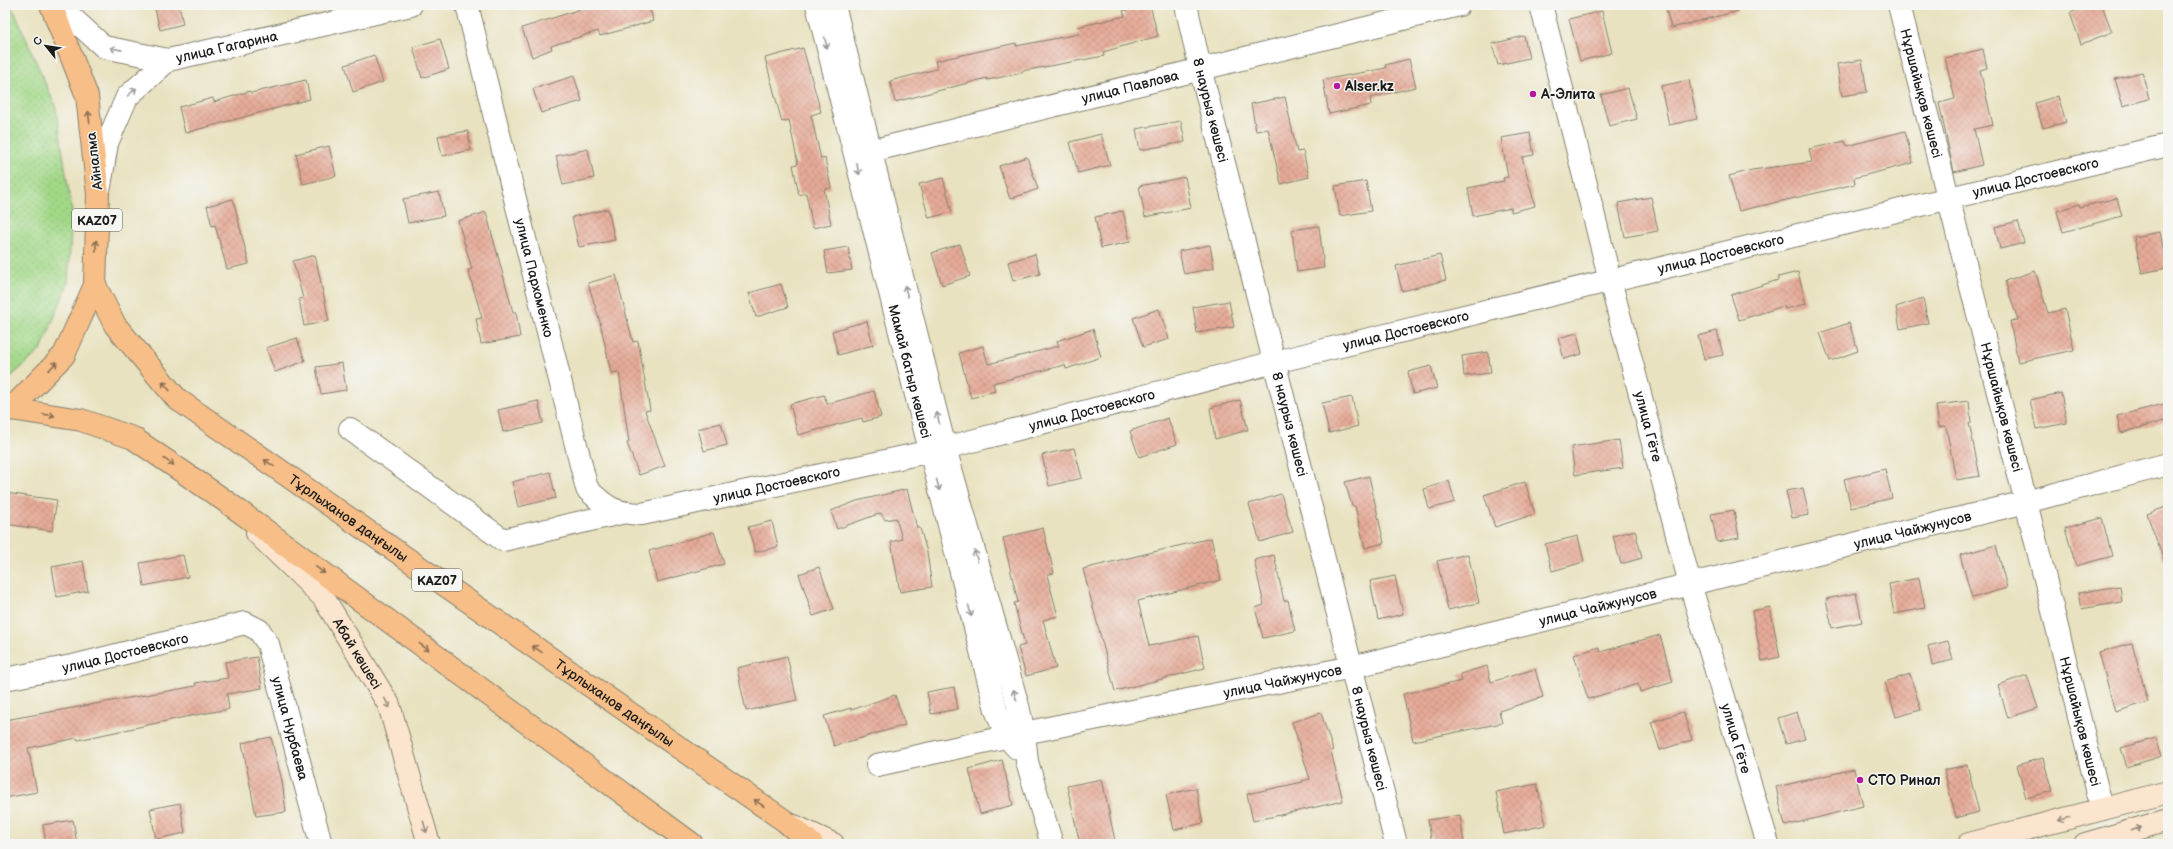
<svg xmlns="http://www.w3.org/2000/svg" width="2173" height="849" viewBox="0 0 2173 849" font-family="'Balsamiq Sans',sans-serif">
  <defs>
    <pattern id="green-dots" width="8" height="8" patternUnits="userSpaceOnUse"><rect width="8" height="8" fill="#a2d888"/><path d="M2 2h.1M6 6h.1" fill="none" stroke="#8bb975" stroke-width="1.8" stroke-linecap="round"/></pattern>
    <pattern id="building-cross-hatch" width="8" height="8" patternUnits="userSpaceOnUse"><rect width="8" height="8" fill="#e6ab98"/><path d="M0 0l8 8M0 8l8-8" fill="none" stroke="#c59382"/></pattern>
  </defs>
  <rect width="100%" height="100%" fill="#f6f6f2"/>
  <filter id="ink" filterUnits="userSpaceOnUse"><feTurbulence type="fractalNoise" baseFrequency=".025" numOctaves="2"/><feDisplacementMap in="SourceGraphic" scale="8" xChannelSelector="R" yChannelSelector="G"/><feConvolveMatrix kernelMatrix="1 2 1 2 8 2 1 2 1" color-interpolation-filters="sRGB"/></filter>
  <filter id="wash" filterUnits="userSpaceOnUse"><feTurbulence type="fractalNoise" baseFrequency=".012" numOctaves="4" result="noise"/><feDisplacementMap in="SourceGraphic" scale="16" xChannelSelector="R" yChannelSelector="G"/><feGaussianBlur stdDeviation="0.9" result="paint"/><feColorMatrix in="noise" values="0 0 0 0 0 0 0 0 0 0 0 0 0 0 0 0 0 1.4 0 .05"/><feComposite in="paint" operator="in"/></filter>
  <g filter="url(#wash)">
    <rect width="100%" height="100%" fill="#e9e2c0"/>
    <!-- green -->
    <path fill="url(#green-dots)" stroke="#5f7a52" d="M5,5H10L15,13L56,108L72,212L68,283L41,350L5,382Z"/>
    <g id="blocks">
      <!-- building -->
      <g fill="url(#building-cross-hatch)">
        <path d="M154,5H179L183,24L160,30Z"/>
        <path d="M593,5H649L653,21L600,36L598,31L551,46L552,49L532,57L522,28Z"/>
        <path d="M1144,5H1150L1158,36L1103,52L1104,56L1022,71V73L987,80V78L895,102L890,81L937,69L935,61L1016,43V46L1079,34L1077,27L1125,16L1123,11Z"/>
        <path d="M1676,5H1738V11L1671,28L1666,8Z"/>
        <path d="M2090,5H2102L2112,32L2081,44L2070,13Z"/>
        <path d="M1602,11L1612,53L1580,61L1569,19Z"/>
        <path d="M1524,36L1529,58L1498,65L1492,44Z"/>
        <path d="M440,39L449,69L422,78L413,47Z"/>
        <path d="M803,48L821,112L811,115L821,159L825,158L831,188L824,189L831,224L813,228L806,193L799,195L793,165L798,164L789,120L782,122L765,58Z"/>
        <path d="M1983,49L1987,68L1980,70L1993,125L1974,129L1982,165L1954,172L1939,103L1955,99L1945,58Z"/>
        <path d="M374,55L383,82L353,92L345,65Z"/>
        <path d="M1409,59L1416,87L1370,98L1371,105L1329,114L1323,80L1386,68L1385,65Z"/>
        <path d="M1862,60L1867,92L1842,96L1837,64Z"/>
        <path d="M2142,72L2149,99L2123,106L2115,79Z"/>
        <path d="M574,76L582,101L541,113L533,89Z"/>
        <path d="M306,80L310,99L185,133L179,107L213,98L214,102L250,91L251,93Z"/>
        <path d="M1689,80L1697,119L1669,125L1661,86Z"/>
        <path d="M1628,88L1637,119L1609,126L1601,95Z"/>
        <path d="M2058,96L2066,122L2043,128L2035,103Z"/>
        <path d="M1285,97L1297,152L1303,151L1309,177L1281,184L1268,129L1256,131L1251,104Z"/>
        <path d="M1181,121L1185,142L1140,150L1136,129Z"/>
        <path d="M468,131L471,150L442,156L438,136Z"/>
        <path d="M1905,131L1913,163L1854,178L1855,184L1739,211L1729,176L1752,170L1812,162L1809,149L1845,141L1847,146Z"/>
        <path d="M1530,133L1534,155L1522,157L1535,206L1511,212V208L1473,216L1468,188L1504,181L1503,178L1508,177L1501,138Z"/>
        <path d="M1101,134L1110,165L1078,173L1070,142Z"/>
        <path d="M329,146L336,176L303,184L296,154Z"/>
        <path d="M588,149L594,178L563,185L556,156Z"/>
        <path d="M1027,157L1038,189L1010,199L999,166Z"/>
        <path d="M1185,177L1191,208L1145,217L1139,186Z"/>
        <path d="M943,178L952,212L929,218L919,184Z"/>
        <path d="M1366,181L1371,211L1340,216L1335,186Z"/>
        <path d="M439,192L444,216L408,223L403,199Z"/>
        <path d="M1651,197L1658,231L1625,237L1618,203Z"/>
        <path d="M2117,198L2122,216L2063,232L2057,211L2079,204L2080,207Z"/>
        <path d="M233,199L249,264L227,269L215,225L212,226L207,206Z"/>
        <path d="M608,209L615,240L579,247L572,217Z"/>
        <path d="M1123,211L1130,242L1101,248L1095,217Z"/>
        <path d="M486,212L513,312H516L520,337L481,344L476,319L482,318L468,270L472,269L458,221Z"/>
        <path d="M2018,221L2024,243L2000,249L1995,227Z"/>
        <path d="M1319,226L1324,268L1297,272L1292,230Z"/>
        <path d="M2160,232L2167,268L2142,273L2134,237Z"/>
        <path d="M960,244L970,276L942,285L932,253Z"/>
        <path d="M1210,245L1214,268L1184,274L1179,251Z"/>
        <path d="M848,247L852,270L828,273L824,251Z"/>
        <path d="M1035,254L1040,274L1013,281L1008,262Z"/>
        <path d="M315,255L329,321L304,326L299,299L303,298L293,261Z"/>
        <path d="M1440,255L1446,280L1402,291L1396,266Z"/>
        <path d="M2035,271L2048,313L2065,309L2074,350L2018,362L2010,321L2018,320L2005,281Z"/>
        <path d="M1798,272L1806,304L1785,309L1784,306L1739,320L1731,295L1778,280V277Z"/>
        <path d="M616,275L633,342L638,341L650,410L645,411L665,466L639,475L627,443L629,442L619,372L611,373L600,322L588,283Z"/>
        <path d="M781,284L788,307L756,317L749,293Z"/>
        <path d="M1923,298L1928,323L1900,329L1896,307Z"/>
        <path d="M1229,301L1234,327L1197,333L1193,307Z"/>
        <path d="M1159,309L1169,339L1143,347L1133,318Z"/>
        <path d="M867,321L873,345L838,355L832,331Z"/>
        <path d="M1849,323L1858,351L1830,361L1820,333Z"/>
        <path d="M1093,329L1101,357L1066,369L1065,365L993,383L995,391L971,398L959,353L983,346L988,364L1059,346L1057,341Z"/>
        <path d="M1717,331L1723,355L1704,359L1698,336Z"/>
        <path d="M1577,333L1582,354L1564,359L1558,338Z"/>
        <path d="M297,338L305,361L275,372L266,348Z"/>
        <path d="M1488,352L1491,373L1464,376L1462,356Z"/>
        <path d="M342,363L346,390L321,394L316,367Z"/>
        <path d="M1431,366L1437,388L1413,394L1408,372Z"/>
        <path d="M874,391L881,417L863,422L862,418L798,435L790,404L824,395L827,404Z"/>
        <path d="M2061,393L2067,423L2036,429L2030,400Z"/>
        <path d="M1352,397L1358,426L1329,433L1322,403Z"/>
        <path d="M1240,400L1248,430L1215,439L1210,408Z"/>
        <path d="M538,401L543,423L503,432L498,410Z"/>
        <path d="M1969,401L1971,423H1969L1980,476L1956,480L1946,426L1939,427L1936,405Z"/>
        <path d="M2168,403V420L2121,433L2117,416Z"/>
        <path d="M1168,418L1177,444L1139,457L1130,431Z"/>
        <path d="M721,423L727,445L704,451L698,429Z"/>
        <path d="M1619,440L1623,468L1575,475L1571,447Z"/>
        <path d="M1074,448L1082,478L1049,486L1042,455Z"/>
        <path d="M1885,469L1892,498L1851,508L1844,479Z"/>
        <path d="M550,472L556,498L518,507L512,482Z"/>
        <path d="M1369,476L1384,543L1365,548L1355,506H1352L1345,482Z"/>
        <path d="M1449,481L1455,502L1429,509L1424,489Z"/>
        <path d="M1525,482L1535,514L1495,527L1484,495Z"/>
        <path d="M1803,488L1809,515L1792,518L1786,491Z"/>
        <path d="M907,489L917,528H920L927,552L932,587L900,592L891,542L902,539L896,518L885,520L881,513L837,529L831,511L857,501Z"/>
        <path d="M5,493L57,500L52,531L5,524Z"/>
        <path d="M1281,494L1293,532L1260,542L1249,504Z"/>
        <path d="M2168,506V566H2166L2147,514Z"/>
        <path d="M1734,510L1739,538L1717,542L1711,514Z"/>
        <path d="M2102,518L2112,556L2076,566L2065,528Z"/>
        <path d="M772,521L778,547L755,552L748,527Z"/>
        <path d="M1043,528L1054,573L1047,575L1058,616L1043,620L1056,668L1026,676L1018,647L1025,645L1014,603L1018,602L1003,538Z"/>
        <path d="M1635,530L1642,558L1621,564L1613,536Z"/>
        <path d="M714,532L724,564L657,582L649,551Z"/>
        <path d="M1578,536L1584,562L1552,571L1545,544Z"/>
        <path d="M1211,538L1221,580L1138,601L1149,646L1198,636L1205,668L1115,691L1083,569Z"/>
        <path d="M1996,545L2007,588L1972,598L1960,555Z"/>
        <path d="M1468,554L1479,603L1448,610L1437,561Z"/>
        <path d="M183,555L188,577L144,586L140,563Z"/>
        <path d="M1274,555L1284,601L1288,600L1295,631L1263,638L1255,608L1264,605L1254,560Z"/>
        <path d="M83,561L88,591L57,597L52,567Z"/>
        <path d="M819,567L834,609L813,616L799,574Z"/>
        <path d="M1395,576L1403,614L1378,620L1370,581Z"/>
        <path d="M1919,578L1925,608L1894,614L1889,584Z"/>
        <path d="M2120,586L2122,602L2081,609L2078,593Z"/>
        <path d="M1856,593L1862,622L1832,628L1826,599Z"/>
        <path d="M1770,607L1780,657L1762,661L1752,611Z"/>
        <path d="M1660,635L1673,682L1640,692L1638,684L1588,699L1574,655L1599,647L1600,652Z"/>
        <path d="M1948,641L1953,660L1932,665L1928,646Z"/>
        <path d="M2132,643L2148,702L2115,712L2099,652Z"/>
        <path d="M787,656L797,700L746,711L737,668Z"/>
        <path d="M257,657L262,688L227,694L229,709L185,717L78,740L77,738L28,748L37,792L5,798V720L196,686L195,683L228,678L225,662Z"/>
        <path d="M1487,666L1491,682L1535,669L1543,697L1499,711L1502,723L1413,741L1403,694L1462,681L1460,674Z"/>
        <path d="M1910,674L1921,710L1896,717L1885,682Z"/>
        <path d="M2027,675L2038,708L2008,718L1998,685Z"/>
        <path d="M954,687L958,709L931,714L927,692Z"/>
        <path d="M895,695L905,725L834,746L824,716L851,708V710Z"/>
        <path d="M1683,712L1692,740L1660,750L1651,722Z"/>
        <path d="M1797,712L1805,739L1786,744L1778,718Z"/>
        <path d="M1321,713L1333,750L1331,751L1343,801L1253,821L1247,794L1303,782L1302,781L1310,779L1292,722Z"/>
        <path d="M271,737L282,781L286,812L256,816L242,743Z"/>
        <path d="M2156,738L2162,756L2127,767L2121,748Z"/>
        <path d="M2043,758L2052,791L2026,798L2017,765Z"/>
        <path d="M1002,760L1013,805L980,814L969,769Z"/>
        <path d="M1967,765L1979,812L1956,818L1944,770Z"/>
        <path d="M1854,769L1863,806L1785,826L1776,787Z"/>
        <path d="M1102,779L1115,841L1097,844H1080L1067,786Z"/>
        <path d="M1537,784L1546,825L1504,834L1496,792Z"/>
        <path d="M1196,788L1203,823L1174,830L1166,795Z"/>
        <path d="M180,803L185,833L156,839L150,809Z"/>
        <path d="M1460,815L1464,844H1432L1428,820Z"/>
        <path d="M73,820L77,844H46L43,825Z"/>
      </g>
    </g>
  </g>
  <g filter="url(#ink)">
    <use href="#blocks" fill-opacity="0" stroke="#827f6e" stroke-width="1"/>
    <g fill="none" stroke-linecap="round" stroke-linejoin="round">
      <!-- street casing -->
      <g stroke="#827f6e" stroke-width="24">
        <g id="street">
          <path id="s1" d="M58,5L104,47L168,60L411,5"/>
          <path id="s2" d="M467,5L587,489C608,509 614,513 642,514L945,448L1275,362L2168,145"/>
          <path id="s3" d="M817,5L996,710L1007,737L1017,748"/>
          <path d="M834,5L945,448L1018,706L1024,733L1027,762L1052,844"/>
          <path id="s4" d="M1186,5L1200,68L1396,844"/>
          <path id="s5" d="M1541,5L1610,280L1690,584L1768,844"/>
          <path id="s6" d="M1899,5L2026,502L2102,809"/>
          <path id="s7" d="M871,151L1459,5"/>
          <path d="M100,186L107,143L127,97L168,60"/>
          <path d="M350,429L503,540L621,513"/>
          <path id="s8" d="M5,679L77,665L245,623L259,630L268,644L321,844"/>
          <path id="s9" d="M877,765L1024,733L1352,667L2026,502L2168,464"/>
        </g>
      </g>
      <!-- secondary casing -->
      <g stroke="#827f6e" stroke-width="24">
        <g id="secondary">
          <path id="s10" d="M257,533L323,597L389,705L429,844"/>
          <path d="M794,826L833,844"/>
          <path d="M1969,844L2168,792"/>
          <path d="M2085,844L2168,820"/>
        </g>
      </g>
      <!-- highway casing -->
      <g stroke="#827f6e" stroke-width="24">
        <g id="highway">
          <path id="s11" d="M95,285L115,325L177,399L785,821L812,844"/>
          <path d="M11,409L81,420L133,438L224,500L692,844"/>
          <path d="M5,411L11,409L64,355L95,285L98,194L87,96L51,5"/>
        </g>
      </g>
      <!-- street -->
      <use href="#street" stroke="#fff" stroke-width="22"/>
      <!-- secondary -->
      <use href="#secondary" stroke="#fce5cf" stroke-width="22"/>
      <!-- highway -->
      <use href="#highway" stroke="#f7be87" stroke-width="22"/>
    </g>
    <!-- one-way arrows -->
    <defs><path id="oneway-shaft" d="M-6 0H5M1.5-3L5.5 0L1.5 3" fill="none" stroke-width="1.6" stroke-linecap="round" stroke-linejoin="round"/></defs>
    <g stroke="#999">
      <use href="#oneway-shaft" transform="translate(826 43) rotate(76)"/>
      <use href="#oneway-shaft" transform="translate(116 49) rotate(-169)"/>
      <use href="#oneway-shaft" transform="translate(132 92) rotate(-42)"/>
      <use href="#oneway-shaft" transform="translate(858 169) rotate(76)"/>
      <use href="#oneway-shaft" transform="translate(906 291) rotate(-104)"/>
      <use href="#oneway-shaft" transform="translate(938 418) rotate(-104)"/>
      <use href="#oneway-shaft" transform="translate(938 485) rotate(76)"/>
      <use href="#oneway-shaft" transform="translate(976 556) rotate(-106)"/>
      <use href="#oneway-shaft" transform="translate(970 611) rotate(76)"/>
      <use href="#oneway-shaft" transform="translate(1015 695) rotate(-106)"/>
    </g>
    <g stroke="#8a6d52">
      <use href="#oneway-shaft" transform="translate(89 117) rotate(-97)"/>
      <use href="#oneway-shaft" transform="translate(96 246) rotate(-88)"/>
      <use href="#oneway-shaft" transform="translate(53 366) rotate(-46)"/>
      <use href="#oneway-shaft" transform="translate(166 386) rotate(-130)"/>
      <use href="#oneway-shaft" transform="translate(49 415) rotate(8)"/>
      <use href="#oneway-shaft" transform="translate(169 462) rotate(34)"/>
      <use href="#oneway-shaft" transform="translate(269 463) rotate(-145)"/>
      <use href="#oneway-shaft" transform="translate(320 570) rotate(36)"/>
      <use href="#oneway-shaft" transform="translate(424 647) rotate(36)"/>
      <use href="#oneway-shaft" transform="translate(537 649) rotate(-145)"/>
      <use href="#oneway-shaft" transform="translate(759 803) rotate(-145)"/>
    </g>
    <g stroke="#978b7e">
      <use href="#oneway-shaft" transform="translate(387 703) rotate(63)"/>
      <use href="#oneway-shaft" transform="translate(2064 819) rotate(165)"/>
      <use href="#oneway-shaft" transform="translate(425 827) rotate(74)"/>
      <use href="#oneway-shaft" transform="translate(2136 829) rotate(-16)"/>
    </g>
  </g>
  <!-- markers -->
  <g fill="#b5179e" stroke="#f6f6f2" stroke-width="1.5">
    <circle cx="1337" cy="86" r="4"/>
    <circle cx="1533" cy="94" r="4"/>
    <circle cx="1860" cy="780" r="4"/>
  </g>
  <g text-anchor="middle" stroke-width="3" stroke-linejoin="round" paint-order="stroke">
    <!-- shield labels -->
    <g fill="#f6f6f2" stroke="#5d5d5c" stroke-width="1">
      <rect x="72" y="209" width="50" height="22" rx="3"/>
      <rect x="412" y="569" width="50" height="22" rx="3"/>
    </g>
    <g font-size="13" font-weight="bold" fill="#1c1c1c">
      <text x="97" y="225">KAZ07</text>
      <text x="437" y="585">KAZ07</text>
    </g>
    <!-- street labels -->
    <g font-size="14" fill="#1c1c1c" stroke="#f6f6f2">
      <text dy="5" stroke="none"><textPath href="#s1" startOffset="188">улица Гагарина</textPath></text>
      <text dy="5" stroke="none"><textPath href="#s7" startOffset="267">улица Павлова</textPath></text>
      <text dy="5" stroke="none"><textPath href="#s6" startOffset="91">Нұршайықов көшесі</textPath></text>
      <text dy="5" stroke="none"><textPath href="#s4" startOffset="108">8 наурыз көшесі</textPath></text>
      <text transform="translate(94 161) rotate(-97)" y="5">Айналма</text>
      <text dy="5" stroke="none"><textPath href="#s2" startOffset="1995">улица Достоевского</textPath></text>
      <text dy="5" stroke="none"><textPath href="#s2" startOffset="1671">улица Достоевского</textPath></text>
      <text dy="5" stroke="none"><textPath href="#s2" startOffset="281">улица Пархоменко</textPath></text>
      <text dy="5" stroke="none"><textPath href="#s2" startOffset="1347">улица Достоевского</textPath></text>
      <text dy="5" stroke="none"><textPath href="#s3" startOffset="378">Мамай батыр көшесі</textPath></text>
      <text dy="5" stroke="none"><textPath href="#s6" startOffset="415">Нұршайықов көшесі</textPath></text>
      <text dy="5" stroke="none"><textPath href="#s2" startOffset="1023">улица Достоевского</textPath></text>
      <text dy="5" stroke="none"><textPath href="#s4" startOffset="432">8 наурыз көшесі</textPath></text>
      <text dy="5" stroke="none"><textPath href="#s5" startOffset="435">улица Гёте</textPath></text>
      <text dy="5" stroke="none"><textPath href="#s2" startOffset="699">улица Достоевского</textPath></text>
      <text dy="5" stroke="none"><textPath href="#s11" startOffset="350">Тұрлыханов даңғылы</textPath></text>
      <text dy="5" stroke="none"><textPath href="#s9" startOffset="1062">улица Чайжунусов</textPath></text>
      <text dy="5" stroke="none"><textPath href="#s9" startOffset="738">улица Чайжунусов</textPath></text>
      <text dy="5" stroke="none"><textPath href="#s8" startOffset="123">улица Достоевского</textPath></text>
      <text dy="5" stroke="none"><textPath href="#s10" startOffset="158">Абай көшесі</textPath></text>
      <text dy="5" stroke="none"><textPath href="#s9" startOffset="414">улица Чайжунусов</textPath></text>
      <text dy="5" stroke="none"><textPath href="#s11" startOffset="674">Тұрлыханов даңғылы</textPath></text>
      <text dy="5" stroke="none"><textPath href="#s6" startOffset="739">Нұршайықов көшесі</textPath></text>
      <text dy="5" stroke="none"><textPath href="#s8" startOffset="366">улица Нурбаева</textPath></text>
      <text dy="5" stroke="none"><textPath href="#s5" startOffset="759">улица Гёте</textPath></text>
      <text dy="5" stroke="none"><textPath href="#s4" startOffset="756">8 наурыз көшесі</textPath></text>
    </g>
    <!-- poi labels -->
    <g font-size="14" font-weight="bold" fill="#1c1c1c" stroke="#f6f6f2" text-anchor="start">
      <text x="1345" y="91">Alser.kz</text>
      <text x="1541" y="99">А-Элита</text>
      <text x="1868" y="785">СТО Ринал</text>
    </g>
  </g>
  <!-- margin -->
  <rect width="2173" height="849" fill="none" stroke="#f6f6f2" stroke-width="20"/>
  <!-- north arrow -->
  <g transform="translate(46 46) rotate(300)" stroke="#f6f6f2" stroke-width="3" paint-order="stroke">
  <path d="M0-3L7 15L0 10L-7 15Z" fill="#1c1c1c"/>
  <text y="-6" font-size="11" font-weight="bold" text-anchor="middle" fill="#1c1c1c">С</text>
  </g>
</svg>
